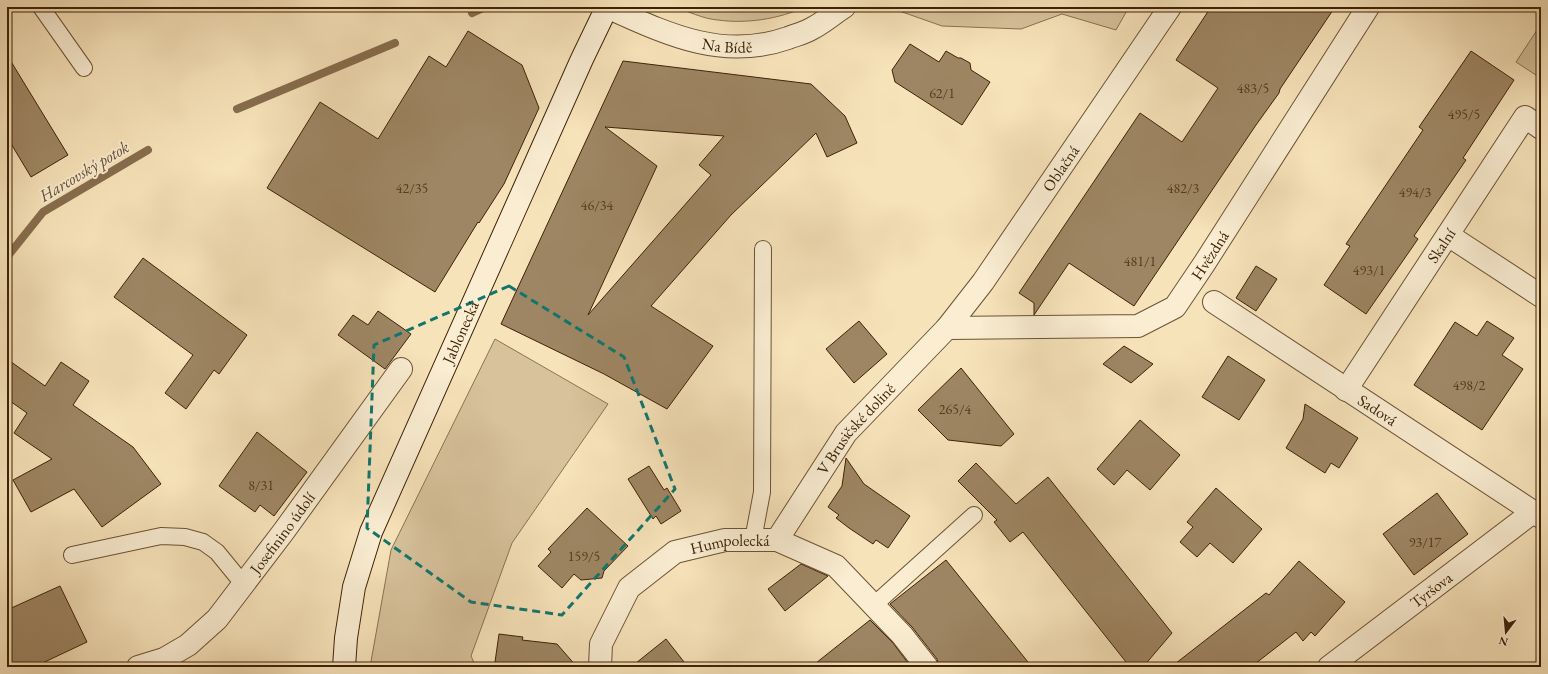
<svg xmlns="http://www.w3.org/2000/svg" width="1548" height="674" viewBox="0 0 1548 674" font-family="'EB Garamond',serif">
  <rect width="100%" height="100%" fill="#f7e3ba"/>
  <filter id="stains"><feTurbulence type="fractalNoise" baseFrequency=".005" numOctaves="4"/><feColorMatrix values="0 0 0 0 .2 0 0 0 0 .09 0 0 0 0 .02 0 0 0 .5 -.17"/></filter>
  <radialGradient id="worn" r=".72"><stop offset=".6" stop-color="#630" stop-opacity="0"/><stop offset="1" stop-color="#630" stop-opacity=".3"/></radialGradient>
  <!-- green -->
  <g fill="#d7c29c" stroke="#8a7252">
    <path d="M674,7H805C779,19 746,24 718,20C703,19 688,11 674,7Z"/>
    <path d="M888,7H1129L1116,30L1062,14L1021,29L942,26Z"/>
    <path d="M1541,24V74L1539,77L1516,62Z"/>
    <path d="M495,339L608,404L512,543L471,656L476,667H370L391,550Z"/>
  </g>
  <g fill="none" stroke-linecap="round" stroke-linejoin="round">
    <!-- stream -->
    <g stroke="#876e4e" stroke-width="8">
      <path d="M472,13L485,7"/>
      <path d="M237,109L395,43"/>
      <path d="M7,257L43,212L148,150"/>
    </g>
  </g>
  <!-- building -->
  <g fill="#9e8664" stroke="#3d2207" fill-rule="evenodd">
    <path d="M1211,7H1335L1280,89L1279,93L1256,125L1134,306L1069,263L1034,315V303L1019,293L1140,113L1182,142L1218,88L1176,60Z"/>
    <path d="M468,31L522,65L539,108L504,184L479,223L478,222L435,292L267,188L320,102L378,139L429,56L446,67Z"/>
    <path d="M910,44L939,62L946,51L958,58H961L970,63L971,70L990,82L962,125L895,82L892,70Z"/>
    <path d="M1471,51L1514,80L1463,158L1466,160L1414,236L1418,239L1366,314L1324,285L1350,246L1346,244L1423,130L1419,127Z"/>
    <path d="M7,55L68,155L31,177L7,137Z"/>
    <path d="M623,61L811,84L845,116L857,143L827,157L816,133L731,215L651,306L713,346L667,409L604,374L501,324ZM605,127L724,136L699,165L711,175L588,315L657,166Z"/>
    <path d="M143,258L247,335L219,374L214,370L186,409L165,393L193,355L114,297Z"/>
    <path d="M1256,266L1277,279L1256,311L1236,298Z"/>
    <path d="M378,311L411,334L385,369L338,335L353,315L368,325Z"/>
    <path d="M859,321L887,354L854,383L826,349Z"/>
    <path d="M1487,321L1514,338L1502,355L1523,369L1482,430L1414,385L1455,322L1477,336Z"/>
    <path d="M1124,346L1153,364L1131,383L1103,364Z"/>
    <path d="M1228,356L1265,380L1239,420L1202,397Z"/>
    <path d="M7,359L45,386L61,362L89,381L73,405L133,447L161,484L102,527L74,489L31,512L13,480L52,459L14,433L27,413L7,399Z"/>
    <path d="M961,368L1014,434L1001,446L948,440L918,410Z"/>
    <path d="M1305,404L1358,438L1339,468L1331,463L1325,473L1286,448L1303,419Z"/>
    <path d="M1140,420L1180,455L1150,490L1127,470L1114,485L1097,469Z"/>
    <path d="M257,432L307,472L274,516L260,505L255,512L219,486Z"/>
    <path d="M846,458L864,484L910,516L888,548L876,540L873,544L849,528L836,518L839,515L828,507L842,486Z"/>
    <path d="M976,463L1016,504L1048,477L1172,633L1143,667H1130L1023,532L1010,542L994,522L997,520L958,481Z"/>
    <path d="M649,466L664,490L667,488L681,511L661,524L656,516L653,519L628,479Z"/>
    <path d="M1216,488L1262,529L1233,563L1210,543L1197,557L1180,542L1193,527L1187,522Z"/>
    <path d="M1437,493L1468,534L1414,575L1383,534Z"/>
    <path d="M587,508L628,546L604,571L602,578L581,580L574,574L562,588L538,566L551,552L548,549Z"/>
    <path d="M946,560L1032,667H939L937,659L912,627L890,604Z"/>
    <path d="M1299,561L1345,602L1315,636L1311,632L1303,641L1296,632L1251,667H1171L1266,593L1269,595Z"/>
    <path d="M801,564L828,576L785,611L768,589Z"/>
    <path d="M60,586L87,642L34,667H7V610Z"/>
    <path d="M870,620L893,643L911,667H811Z"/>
    <path d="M499,634L523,637L522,640L557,644L577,667H499V663L495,662Z"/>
    <path d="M666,639L688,667H631Z"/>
  </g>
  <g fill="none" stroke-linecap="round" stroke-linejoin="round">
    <!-- service casing -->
    <g stroke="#6c5234" stroke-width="18">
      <g id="service">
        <path d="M41,7L84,68"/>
        <path d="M753,540L762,492L763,249"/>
        <path d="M72,555L161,536L185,537L203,542L217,552L244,585"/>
        <path d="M874,605L974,515"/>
      </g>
    </g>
    <!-- minor casing -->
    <g stroke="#6c5234" stroke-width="24">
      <g id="minor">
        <path d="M1448,235L1541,296"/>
        <path id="s1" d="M1214,302L1541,517"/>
        <path id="s2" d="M947,328L1138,326L1175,307L1204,264L1368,7"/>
        <path id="s3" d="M1346,390L1525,117L1541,128"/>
        <path id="s4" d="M777,540L846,433L947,328L983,282L1170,7"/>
        <path id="s5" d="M138,667L164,659L188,645L217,619L284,531L401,369"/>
        <path id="s6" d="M600,667L601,644L629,588L675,552L725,540H777L836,566L902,635L927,667"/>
        <path id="s7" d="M1329,667L1533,512"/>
      </g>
    </g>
    <!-- tertiary casing -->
    <g stroke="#6c5234" stroke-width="24">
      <g id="tertiary">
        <path id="s8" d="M607,7C667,34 722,61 788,38C796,35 804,33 811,29C823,23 833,14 844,7"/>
      </g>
    </g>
    <!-- secondary casing -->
    <g stroke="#3d2207" stroke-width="24">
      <g id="secondary">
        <path id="s9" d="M344,667L346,638L354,587L371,532L582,59L607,7"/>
      </g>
    </g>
    <!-- service -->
    <use href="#service" stroke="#faedd2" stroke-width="16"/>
    <!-- minor -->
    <use href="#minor" stroke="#faedd2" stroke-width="22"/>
    <!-- tertiary -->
    <use href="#tertiary" stroke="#faedd2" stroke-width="22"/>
    <!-- secondary -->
    <use href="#secondary" stroke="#faedd2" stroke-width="22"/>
  </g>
  <!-- marked area -->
  <path fill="none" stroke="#0f766e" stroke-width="3" stroke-dasharray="8 5" stroke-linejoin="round" d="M509,286L624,357L675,489L562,615L471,602L367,528L374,345Z"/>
  <g text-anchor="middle" stroke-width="4" stroke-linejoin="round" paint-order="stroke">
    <!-- number labels -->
    <g font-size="14" fill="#553b1e">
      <text x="1253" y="93">483/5</text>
      <text x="942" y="98">62/1</text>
      <text x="1464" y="119">495/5</text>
      <text x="412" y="193">42/35</text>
      <text x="1183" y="193">482/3</text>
      <text x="1415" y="197">494/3</text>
      <text x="597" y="210">46/34</text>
      <text x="1140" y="266">481/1</text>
      <text x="1369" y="275">493/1</text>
      <text x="1469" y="390">498/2</text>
      <text x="955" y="414">265/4</text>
      <text x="261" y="490">8/31</text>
      <text x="1425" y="547">93/17</text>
      <text x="584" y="561">159/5</text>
    </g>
    <!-- street labels -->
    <g font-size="16" fill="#3d2207" stroke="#faedd2">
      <text dy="6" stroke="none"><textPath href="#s8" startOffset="127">Na Bídě</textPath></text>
      <text dy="6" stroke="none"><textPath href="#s4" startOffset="469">Oblačná</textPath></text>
      <text dy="6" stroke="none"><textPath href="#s3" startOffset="173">Skalní</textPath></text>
      <text dy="6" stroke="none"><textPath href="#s2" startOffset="295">Hvězdná</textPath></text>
      <text dy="6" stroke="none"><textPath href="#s9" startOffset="357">Jablonecká</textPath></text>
      <text dy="6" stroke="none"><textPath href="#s1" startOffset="196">Sadová</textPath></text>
      <text dy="6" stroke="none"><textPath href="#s4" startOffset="137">V Brusičské dolině</textPath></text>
      <text dy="6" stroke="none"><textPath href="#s5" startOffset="202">Josefinino údolí</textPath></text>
      <text dy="6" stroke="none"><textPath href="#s6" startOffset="200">Humpolecká</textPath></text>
      <text dy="6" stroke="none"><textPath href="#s7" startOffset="128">Tyršova</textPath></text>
    </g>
    <!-- water labels -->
    <g font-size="17" font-style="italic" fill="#684e30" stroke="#faedd2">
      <text transform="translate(84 171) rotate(-31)" y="6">Harcovský potok</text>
    </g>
  </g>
  <!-- margin -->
  <rect width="1548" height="674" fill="none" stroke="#f7e3ba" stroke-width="24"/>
  <rect x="8" y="8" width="1532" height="658" fill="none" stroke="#3d2207" stroke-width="2"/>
  <rect x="12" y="12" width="1524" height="650" fill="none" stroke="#3d2207"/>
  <!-- north arrow -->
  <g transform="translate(1506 632) rotate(196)" stroke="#faedd2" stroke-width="3" paint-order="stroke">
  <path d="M0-3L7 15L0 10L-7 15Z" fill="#3d2207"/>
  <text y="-6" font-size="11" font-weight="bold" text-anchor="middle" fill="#3d2207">N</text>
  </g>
  <rect width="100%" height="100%" filter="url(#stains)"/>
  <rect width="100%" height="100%" fill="url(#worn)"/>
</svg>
